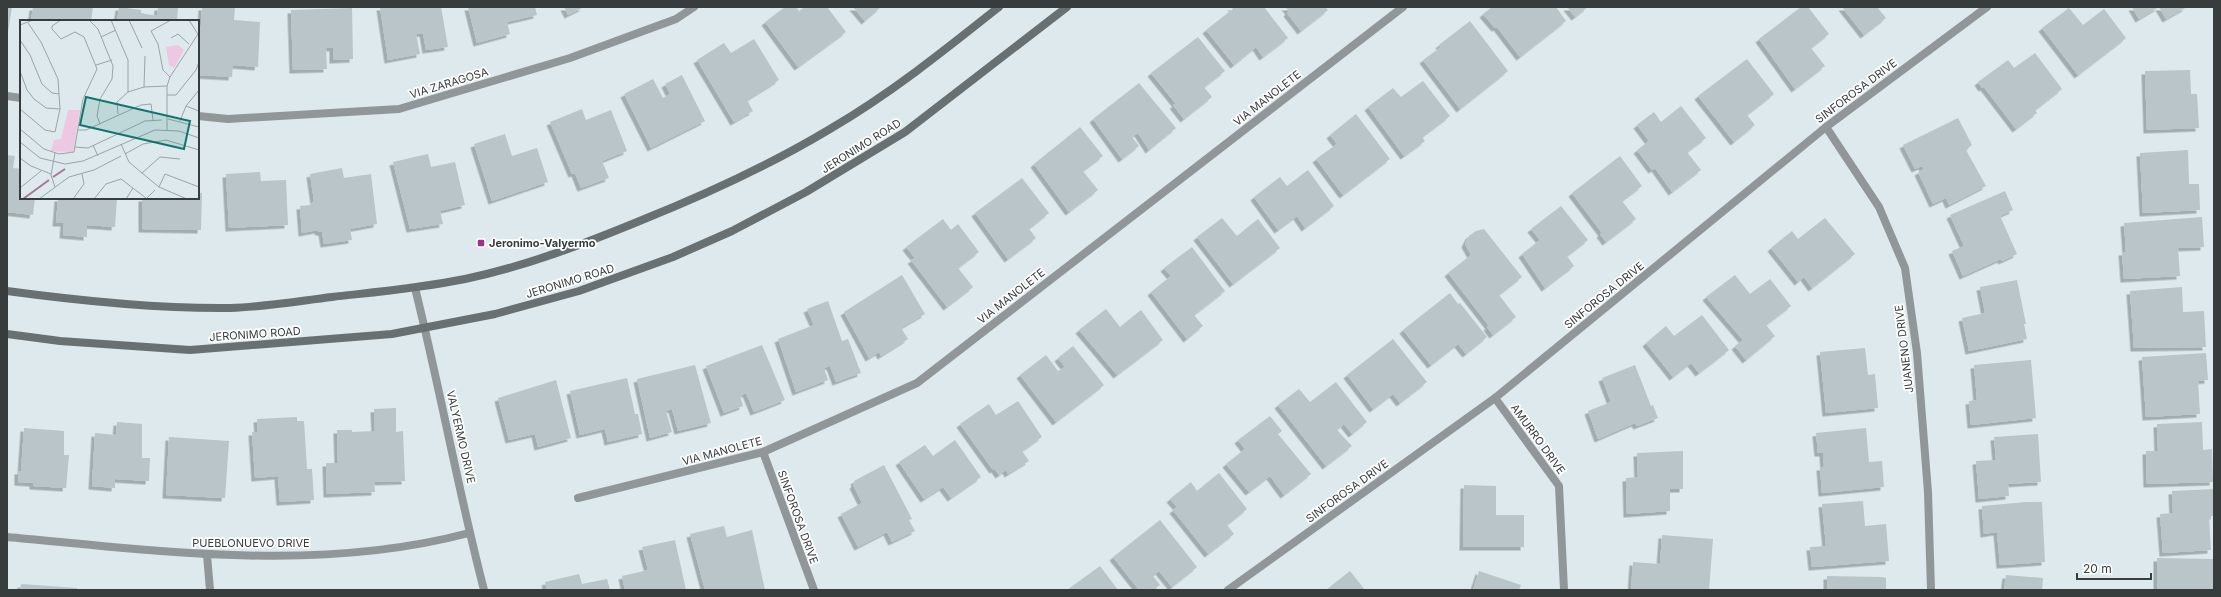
<svg xmlns="http://www.w3.org/2000/svg" width="2221" height="597" viewBox="0 0 2221 597" font-family="Inter,sans-serif">
  <defs>
    <filter id="shadow"><feDropShadow dx="-3.5" dy="3.5" stdDeviation="0" flood-color="#0004"/></filter>
  </defs>
  <rect width="100%" height="100%" fill="#dde9ed"/>
  <!-- building -->
  <g fill="#b9c5c9" filter="url(#shadow)">
    <path d="M7,7H12L8,32H7Z"/>
    <path d="M33,7H93L91,21H31Z"/>
    <path d="M119,7L141,10V13L157,16L158,7L178,8L177,21H117Z"/>
    <path d="M202,7H235L234,20L260,22L258,67L233,65L232,77L198,75Z"/>
    <path d="M380,7H441L448,47L426,50L423,33L416,34L420,54L388,60Z"/>
    <path d="M468,7H535L537,15L507,22L510,34L477,43Z"/>
    <path d="M564,7H584L568,15Z"/>
    <path d="M785,7H796L799,11L805,7H827L846,32L798,67L765,22Z"/>
    <path d="M853,7H881L865,21Z"/>
    <path d="M1231,7H1264L1288,38L1263,57L1256,47L1234,65L1206,30L1233,9Z"/>
    <path d="M1285,7H1325L1328,10L1301,31L1287,13L1289,11Z"/>
    <path d="M1492,7H1556L1566,21L1520,57L1497,27L1495,28L1483,14Z"/>
    <path d="M1567,7H1588L1575,17Z"/>
    <path d="M1801,7H1808L1829,34L1811,48L1825,66L1795,89L1759,39Z"/>
    <path d="M1842,7H1877L1886,18L1864,35Z"/>
    <path d="M2132,7H2187L2166,19L2159,7L2139,19Z"/>
    <path d="M352,8L353,59L333,60V48H326L327,69L293,70L291,10Z"/>
    <path d="M2069,8L2083,25L2104,9L2126,38L2078,75L2042,28Z"/>
    <path d="M1470,21L1508,71L1460,109L1423,60L1441,47L1439,45Z"/>
    <path d="M1198,37L1225,71L1204,87L1212,97L1184,119L1173,105L1176,104L1151,73Z"/>
    <path d="M754,39L779,80L747,100L753,111L734,122L697,60L724,43L731,53Z"/>
    <path d="M2035,53L2062,89L2035,110L2037,113L2016,129L1984,87L1982,88L1978,82L2008,60L2014,68Z"/>
    <path d="M1747,59L1774,94L1747,115L1755,125L1734,142L1698,96Z"/>
    <path d="M2190,70L2191,94H2197L2199,128L2147,130L2145,71Z"/>
    <path d="M682,75L705,121L651,148L624,94L653,79L663,98L670,94L665,84Z"/>
    <path d="M1423,81L1450,116L1422,137L1425,141L1404,156L1368,107L1393,88L1401,97Z"/>
    <path d="M1139,83L1176,128L1149,150L1138,133L1132,137L1139,146L1122,159L1093,119Z"/>
    <path d="M1681,106L1706,138L1687,152L1701,170L1672,192L1655,168L1652,170L1637,150L1649,141L1637,125L1654,112L1661,122Z"/>
    <path d="M582,109L586,120L611,110L627,151L602,161L609,178L581,188L575,173L572,174L550,122Z"/>
    <path d="M1356,114L1390,159L1343,195L1316,159L1337,144L1330,135Z"/>
    <path d="M1958,118L1972,145L1966,150L1986,186L1949,205L1946,198L1933,204L1918,172L1924,169L1922,166L1915,169L1903,145Z"/>
    <path d="M1080,127L1103,156L1083,171L1098,190L1069,212L1034,164Z"/>
    <path d="M505,134L512,156L537,148L548,182L492,201L474,144Z"/>
    <path d="M2188,150L2189,184H2199L2200,210L2143,213L2140,153Z"/>
    <path d="M428,154L431,167L455,162L465,205L440,211L443,224L410,229L393,162Z"/>
    <path d="M7,155L15,156L13,168L21,169V198H35L33,215L7,212Z"/>
    <path d="M1620,156L1642,186L1622,201L1636,219L1606,242L1600,234L1602,233L1572,193Z"/>
    <path d="M342,168L344,178L371,174L377,224L350,229L352,240L324,244L322,232H319L318,230L302,233L300,206L310,205L314,201L310,174Z"/>
    <path d="M1308,170L1334,206L1305,228L1297,216L1278,230L1254,197L1280,177L1287,186Z"/>
    <path d="M260,172L261,181L286,180L288,225L229,228L226,174Z"/>
    <path d="M1022,178L1049,213L1029,229L1036,238L1008,259L975,213Z"/>
    <path d="M2005,191L2013,210L2000,216L2017,254L2002,261L2001,259L1963,276L1952,251L1964,246L1950,215Z"/>
    <path d="M198,193H202L201,230L142,229V198H198Z"/>
    <path d="M58,198H117L115,227L87,225V237L63,235L64,223H56Z"/>
    <path d="M1561,206L1588,240L1567,256L1574,266L1545,288L1522,254L1540,240L1531,229Z"/>
    <path d="M2202,217L2204,247L2178,248L2180,276L2124,279L2122,252H2126L2124,223Z"/>
    <path d="M1222,218L1237,236L1258,219L1280,248L1233,284L1197,237Z"/>
    <path d="M1825,218L1855,254L1812,288L1804,277L1798,282L1771,248L1792,231L1798,239Z"/>
    <path d="M943,219L951,230L958,224L979,252L958,268L973,287L947,307L911,260L915,258L906,247Z"/>
    <path d="M1484,229L1522,277L1499,295L1516,317L1493,335L1487,327L1489,326L1448,273L1471,255L1465,244L1469,236L1476,231Z"/>
    <path d="M1192,247L1225,291L1194,315L1203,326L1187,339L1151,292L1171,276L1164,268Z"/>
    <path d="M902,275L925,314L901,328L908,339L881,356L879,352L869,358L844,312Z"/>
    <path d="M1735,275L1750,294L1770,279L1791,306L1766,325L1775,336L1746,360L1735,346L1743,340L1706,297Z"/>
    <path d="M2017,280L2026,324H2024L2027,339L1969,351L1962,318L1985,313L1980,287Z"/>
    <path d="M2182,287L2183,312L2204,311L2206,347L2134,348L2130,291Z"/>
    <path d="M1450,293L1458,304L1460,303L1487,337L1466,354L1458,344L1431,365L1403,330Z"/>
    <path d="M828,301L842,341L848,339L861,373L836,382L830,366L824,368L828,380L796,392L778,339L814,325L807,309Z"/>
    <path d="M1106,309L1120,327L1141,310L1163,340L1117,375L1079,330Z"/>
    <path d="M1702,315L1729,350L1699,373L1691,363L1673,377L1646,343L1666,326L1674,336Z"/>
    <path d="M1393,339L1427,382L1400,403L1393,394L1373,409L1347,375Z"/>
    <path d="M762,345L785,400L754,412L746,393L740,396L743,406L724,413L706,366Z"/>
    <path d="M1073,346L1104,385L1056,422L1020,375L1046,355L1058,371L1065,367L1058,358Z"/>
    <path d="M1865,348L1868,375L1875,374L1878,408L1826,413L1820,352Z"/>
    <path d="M2206,353L2208,380L2198,381L2200,414L2146,417L2142,357Z"/>
    <path d="M2031,360L2036,418L1971,425L1969,401L1977,400L1974,365Z"/>
    <path d="M695,365L711,423L678,431L672,409L666,411L672,432L650,438L637,379Z"/>
    <path d="M1635,365L1651,406L1653,405L1658,418L1637,426L1635,423L1598,439L1588,411L1611,402L1602,378Z"/>
    <path d="M627,378L635,414H638L642,434L608,442L605,429L580,435L570,391Z"/>
    <path d="M556,380L571,438L538,447L535,434L509,440L498,398Z"/>
    <path d="M1336,382L1367,422L1352,434L1344,424L1337,430L1352,446L1326,466L1278,405L1299,389L1310,402Z"/>
    <path d="M1018,401L1042,437L1022,451L1029,461L1008,474L1006,470L999,475L995,469L993,470L960,424L989,404L996,415Z"/>
    <path d="M396,408V432L403,431L405,481L374,482L375,492L327,494L326,463H338L337,430H352V432L375,431L374,409Z"/>
    <path d="M1270,416L1282,431L1278,434L1311,474L1284,495L1270,476L1249,492L1226,464L1245,449L1238,440Z"/>
    <path d="M297,417V421H304L307,469H312L314,500L280,502L278,476L255,478L252,432H258L257,419Z"/>
    <path d="M117,422L142,424V458H150L149,481L115,479V488L92,486L95,433L116,435Z"/>
    <path d="M2202,422L2203,450L2212,449L2213,482L2147,484L2146,451H2158L2157,424Z"/>
    <path d="M24,428L64,431V455H69L66,488L33,486V483L18,482V471H21Z"/>
    <path d="M1866,428L1869,462L1882,461L1884,487L1822,493L1820,467H1824L1823,453H1818L1816,433Z"/>
    <path d="M2038,434L2041,482L2008,484L2009,496L1979,499L1976,461L1996,460L1994,437Z"/>
    <path d="M169,437L229,441L225,498L166,495Z"/>
    <path d="M955,440L981,477L951,498L943,487L924,499L899,462L925,445L933,456Z"/>
    <path d="M1683,451V489H1670V511L1627,514L1626,478L1638,477L1637,453Z"/>
    <path d="M884,465L912,519L909,520L915,531L892,542L887,532L858,547L841,514L862,503L853,485L855,484L854,481Z"/>
    <path d="M1219,473L1247,509L1227,525L1234,534L1208,554L1173,510L1177,507L1170,499L1191,482L1197,491Z"/>
    <path d="M1464,485L1496,486V515H1524V547H1463Z"/>
    <path d="M2214,489V516H2209L2211,550L2163,553L2160,514L2173,513L2172,491Z"/>
    <path d="M1863,501L1865,526L1886,524L1889,561L1812,567L1810,547L1826,546L1822,504Z"/>
    <path d="M2026,502H2042L2045,562L2000,565L1997,532L1984,534L1982,506Z"/>
    <path d="M1160,520L1197,567L1172,587L1159,571L1153,576L1160,585L1153,590H1139L1113,557Z"/>
    <path d="M724,526L727,537L752,530L765,590H705L690,534Z"/>
    <path d="M1662,535L1713,539L1709,590H1631L1633,562L1660,564Z"/>
    <path d="M675,540L686,590H625L622,576L648,570L642,547Z"/>
    <path d="M2157,558L2214,559V590H2157Z"/>
    <path d="M1100,566L1118,590H1067Z"/>
    <path d="M1350,571L1365,590H1326Z"/>
    <path d="M1479,571L1521,585L1519,590H1473Z"/>
    <path d="M579,574L582,584L607,579L610,590H547L545,582Z"/>
    <path d="M2006,575L2043,578L2042,590H2004Z"/>
    <path d="M1827,576L1882,577L1886,578V590H1827Z"/>
    <path d="M21,584L77,588V590H20Z"/>
  </g>
  <g fill="none" stroke-linecap="round" stroke-linejoin="round">
    <!-- minor -->
    <g stroke="#919698" stroke-width="8">
      <path d="M7,96L21,98"/>
      <path d="M198,116L228,119L399,109L570,58L676,19L694,7"/>
      <path d="M1826,127L1879,207L1905,268L1917,353L1928,492L1931,590"/>
      <path d="M415,288C440,388 458,490 484,590"/>
      <path d="M1495,398L1559,486L1564,590"/>
      <path d="M763,452L814,590"/>
      <path d="M578,498L763,452L917,383L1403,7"/>
      <path d="M7,537C160,551 318,573 469,533"/>
      <path d="M207,555L210,590"/>
      <path d="M1228,590L1495,398L1826,127L1987,7"/>
    </g>
    <!-- secondary -->
    <g stroke="#687072" stroke-width="8">
      <path d="M7,291C81,301 156,309 231,308C264,307 299,301 332,297C376,292 421,288 465,279C526,266 584,244 642,220C707,194 770,165 830,129C890,94 945,50 999,7"/>
      <path d="M7,334L60,341L190,350L392,334L495,314L579,291L673,257L732,231L806,192L905,132L1067,7"/>
    </g>
  </g>
  <!-- markers -->
  <rect fill="#a02d88" stroke="#fff" stroke-width="1.5" x="477" y="239" width="8" height="8" rx="2"/>
  <g text-anchor="middle" stroke-width="3.5" stroke-linejoin="round" paint-order="stroke">
    <!-- street labels -->
    <g font-size="11" fill="#373c3d" stroke="#fff">
      <text transform="translate(449 83) rotate(-17)" y="4">VIA ZARAGOSA</text>
      <text transform="translate(1856 91) rotate(-37)" y="4">SINFOROSA DRIVE</text>
      <text transform="translate(1267 98) rotate(-38)" y="4">VIA MANOLETE</text>
      <text transform="translate(861 146) rotate(-32)" y="4">JERONIMO ROAD</text>
      <text transform="translate(570 281) rotate(-17)" y="4">JERONIMO ROAD</text>
      <text transform="translate(1604 295) rotate(-39)" y="4">SINFOROSA DRIVE</text>
      <text transform="translate(1011 296) rotate(-38)" y="4">VIA MANOLETE</text>
      <text transform="translate(255 334) rotate(-4)" y="4">JERONIMO ROAD</text>
      <text transform="translate(1904 349) rotate(-97)" y="4">JUANENO DRIVE</text>
      <text transform="translate(461 437) rotate(77)" y="4">VALYERMO DRIVE</text>
      <text transform="translate(1538 439) rotate(54)" y="4">AMURRO DRIVE</text>
      <text transform="translate(722 451) rotate(-15)" y="4">VIA MANOLETE</text>
      <text transform="translate(1347 491) rotate(-36)" y="4">SINFOROSA DRIVE</text>
      <text transform="translate(798 517) rotate(70)" y="4">SINFOROSA DRIVE</text>
      <text x="251" y="547">PUEBLONUEVO DRIVE</text>
    </g>
    <!-- poi labels -->
    <g font-size="11" font-weight="bold" fill="#373c3d" stroke="#fff" text-anchor="start">
      <text x="489" y="247">Jeronimo-Valyermo</text>
    </g>
  </g>
  <!-- overview -->
  <g transform="translate(20 20)">
    <rect width="179" height="179" fill="#dde9ed"/>
    <path d="M158,25L164,30L154,48L149,45L146,27ZM48,90H60L53,132L31,131L34,120L41,119Z" fill="#eec7e2"/>
    <path fill="none" stroke="#a27996" stroke-width="2" d="M33,157L45,149M3,179L29,160"/>
    <path fill="none" stroke="#9ba4a7" stroke-width="1" d="M69,0L78,9L93,46L92,59L80,79L77,96L80,104M91,0L108,40V72M109,0L122,28M169,0L179,16M0,5L13,0M81,17L96,10M151,18L158,14L169,24M0,20L10,35L22,64L32,73L39,74M76,45L92,40M0,51L7,70L14,79L26,88L40,89M150,57L143,50L138,24L131,11L151,0M124,67L125,36M147,75H156L176,50L179,42M166,86L179,91M0,89L25,110L35,112L40,89L38,59L21,22L8,3M98,94L97,82L108,72L124,67L147,66M148,99L179,107M160,101L166,86L179,70M0,109L24,129L39,134L54,132L63,79L77,49L64,17L55,12L41,19L32,9V6L41,0M58,110H66L121,85L131,84L133,100M147,111V66L150,57L178,14M0,122L20,138L45,144L63,141L135,110L159,111L179,118M101,124L109,142L122,153L139,167L167,179M73,125L78,136M55,127L68,128L125,101L142,100M35,133L31,155L35,167M105,134L123,124L146,120L179,130M0,138L11,146L31,154M122,153L140,137L160,139M139,167L145,154L179,167M0,168L21,151M19,179L49,157L74,150L101,136M53,179L64,164L62,154M74,179L86,164L101,159L126,178M106,179L113,168M126,179L135,170"/>
    <path fill="#0f766e" fill-opacity="0.15" stroke="#0f766e" stroke-width="2" d="M66,77L170,101L164,129L60,105Z"/>
    <rect width="179" height="179" fill="none" stroke="#373c3d" stroke-width="2"/>
  </g>
  <!-- border -->
  <rect width="2221" height="597" fill="none" stroke="#373c3d" stroke-width="16"/>
  <!-- scale -->
  <path d="M2077 573v6h74v-6" fill="none" stroke="#373c3d" stroke-width="2"/>
  <text x="2083" y="573" font-size="12" fill="#373c3d" stroke="#ffffff" stroke-width="3" paint-order="stroke">20 m</text>
</svg>
